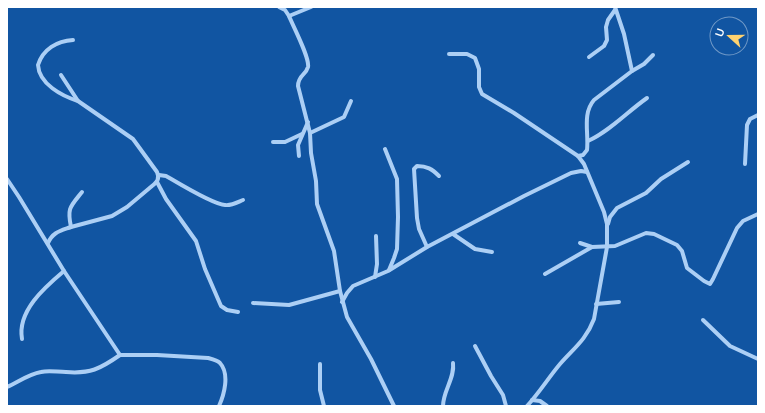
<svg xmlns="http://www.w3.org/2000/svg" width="765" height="413" viewBox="0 0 765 413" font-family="'Nunito Sans',sans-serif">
  <rect width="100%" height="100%" fill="#1155a2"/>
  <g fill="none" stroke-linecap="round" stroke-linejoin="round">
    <!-- minor -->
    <g stroke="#accff5" stroke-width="4">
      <path d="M279,7L285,10L289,16"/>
      <path d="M311,7L289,16C293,26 310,58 308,67C306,75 298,75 298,86L310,133L311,153L316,181L317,204L334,251L340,291L347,317L371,359L394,406"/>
      <path d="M449,54H467L475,58L479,69V87L482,94L514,113L578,156L584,164L604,212L607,224V247L594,319C586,340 574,348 560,364C549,377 539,393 527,406"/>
      <path d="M589,57L604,46L607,40L606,27L608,20L615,10"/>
      <path d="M632,71L644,64L653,55"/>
      <path d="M61,75L78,101"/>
      <path d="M310,133L344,117L351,101"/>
      <path d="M588,141C610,131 627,112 647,98"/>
      <path d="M273,142H285L302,134"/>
      <path d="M385,149L397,179L398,217L397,249L394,258L389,270"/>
      <path d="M299,156L298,145L308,122"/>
      <path d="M578,156L583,155L587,150C589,133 582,114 594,100L632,71L624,34L615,7"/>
      <path d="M745,164L747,125L750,119L758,115"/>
      <path d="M159,175L166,176C178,183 214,205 225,205C231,206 238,202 243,200"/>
      <path d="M7,179L19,197L64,271L120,355H157L208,358C212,359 217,360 220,363C230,374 224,395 219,406"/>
      <path d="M157,182L166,199L196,241L205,269L221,306L227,310L238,312"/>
      <path d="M608,224L610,217L617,208L646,193L661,179L688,162"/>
      <path d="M71,227L112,216L127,207L152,186C157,182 160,179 157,172L133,139L78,101C62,96 39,84 38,65C43,49 57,41 73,40"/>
      <path d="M453,234L475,249L492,252"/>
      <path d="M48,243C53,232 60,231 71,227C67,208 70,207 82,192"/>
      <path d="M580,243L592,247"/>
      <path d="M427,247L419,229L417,218L414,169L417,166C427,166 432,169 439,176"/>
      <path d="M545,274L592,247L615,246L646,233L654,234L677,245L682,251L687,268L704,281L710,284L713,279L737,228L743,221L758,214"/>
      <path d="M375,277L377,264L376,236"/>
      <path d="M342,302L347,293L353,286L388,271L427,247L524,196L571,173L581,171L587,172"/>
      <path d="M253,303L289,305L340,291"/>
      <path d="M596,304L619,302"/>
      <path d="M703,320L730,346L758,359"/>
      <path d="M22,339C17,311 45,287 64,271"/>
      <path d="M475,346L491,376L503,395L506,406"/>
      <path d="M320,364V390L324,406"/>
      <path d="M7,387C18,382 29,374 41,372C49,370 57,372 66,372C90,374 100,369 120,355"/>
      <path d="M532,400L540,401L547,406"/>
      <path d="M443,406C443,391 455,378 453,363"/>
    </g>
  </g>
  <!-- border -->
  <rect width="765" height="413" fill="none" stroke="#ffffff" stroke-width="16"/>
  <!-- north arrow -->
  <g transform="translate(729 36) rotate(291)"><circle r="19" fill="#1155a2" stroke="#7099c7"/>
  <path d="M0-3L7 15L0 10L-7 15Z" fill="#ffd270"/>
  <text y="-6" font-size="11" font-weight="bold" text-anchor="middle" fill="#ffffff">U</text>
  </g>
</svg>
